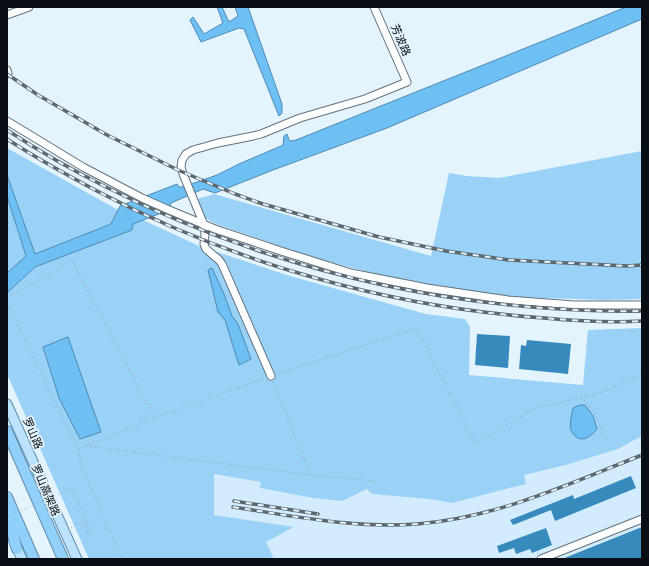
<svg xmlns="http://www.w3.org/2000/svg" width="649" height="566" viewBox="0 0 649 566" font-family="'Nunito Sans','Noto Sans SC',sans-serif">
  <rect width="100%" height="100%" fill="#e4f4fe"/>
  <!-- built -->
  <path fill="#d2ecfe" d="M640,437L642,441V559H274L266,542L294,527L214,515V474L261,482L260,488L313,498L342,501L367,489L429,499L452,503L526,484L524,475L566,465L618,449Z"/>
  <!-- green -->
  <g fill="#9ad1f7">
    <path d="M7,148L118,210L111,224L35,254L7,175Z"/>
    <path d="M642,151V299L607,300L509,297L406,282L315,258L216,224L205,218L197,199L214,194L431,256L449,173L467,176L499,178Z"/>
    <path d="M7,196L26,256L7,273Z"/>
    <path d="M143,220L199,246L290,276L426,314L465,319L470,327L469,375L583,385L588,330L642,328V441L640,437L618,449L566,465L524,475L526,484L452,503L429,499L372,494L367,489L342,501L313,498L260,488L261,482L214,474V515L294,527L266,542L274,559H89L7,374V293L35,267L132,230L133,224Z"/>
  </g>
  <!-- water -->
  <g fill="#6ebff4" stroke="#4f8ab0">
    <path d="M217,7H222L229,22L238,16L235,7H248L282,104V113L279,116L244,29L239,28L201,42L190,20L193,17L204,34L223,23Z"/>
    <path d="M626,7H642V19L387,128L273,170L215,193L203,189L171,203L169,210L133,224L132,230L35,267L7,293V273L26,256L7,196V175L35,254L111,224L120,206L177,184L179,187H183L217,175L239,164L281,146L283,145L284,136L287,134L289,140L291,141L296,140L563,33Z"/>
    <path d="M212,268L224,294L232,316L238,324L251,359L239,365L225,320L218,312L208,270Z"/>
    <path d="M68,337L101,432L80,439L59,398L43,347Z"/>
    <path d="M580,405H585L593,416L597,429C591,436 583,443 575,436C574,435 571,431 571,430C569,424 572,414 573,408Z"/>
  </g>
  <!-- building -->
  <g fill="#368abc">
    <path d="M477,334L510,336L508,368L475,365Z"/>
    <path d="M527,340L571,344L568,374L519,369L521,345L526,346Z"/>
    <path d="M631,476L636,488L555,521L551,510L513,525L510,520L573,495L574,499Z"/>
    <path d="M642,527V559H562Z"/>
    <path d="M546,528L552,545L532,553L530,549L516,554L514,548L499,553L497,546Z"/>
  </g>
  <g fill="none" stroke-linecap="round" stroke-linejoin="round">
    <!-- minor casing -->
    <g stroke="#61727d" stroke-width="9">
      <g id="minor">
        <path d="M7,15L29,7"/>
        <path d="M7,70L8,73L7,74"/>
        <path d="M7,121L83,167L142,198L169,210L215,229L281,251L351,273L427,288L508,300L574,305H642"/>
        <path d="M271,376L222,264L219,260L206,249L204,244L205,234L204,225L183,174L181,167L182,160L186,154L193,150L218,143L253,136L261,134L300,118L365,99L407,82L374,7"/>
        <path d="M541,559L642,519"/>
      </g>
    </g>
    <!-- major casing -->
    <g stroke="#608caa" stroke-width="11">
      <g id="major">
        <path d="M7,404L77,559"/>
        <path d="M14,542L22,559"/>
      </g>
    </g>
    <!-- highway casing -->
    <g stroke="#608caa" stroke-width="12">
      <g id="highway">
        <path d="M7,431L63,559"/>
        <path d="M7,497L34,559"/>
        <path d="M7,514L17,549"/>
      </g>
    </g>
    <!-- path -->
    <g stroke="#93a0a8" stroke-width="1" stroke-dasharray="1 3" stroke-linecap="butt">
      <path d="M7,298L72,261L155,418"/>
      <path d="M7,303L78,449L81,464L122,559"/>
      <path d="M277,374L417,328L475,443L536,408L600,393L642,374"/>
      <path d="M273,382L311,475"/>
      <path d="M581,398C589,405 596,413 599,423C600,425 600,428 601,430C603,434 605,435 607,440"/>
      <path d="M87,446L311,475L375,481"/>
      <path d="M78,449L155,418L265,378"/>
      <path d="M71,528L83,521L90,536L92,534L72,488"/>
    </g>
    <!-- minor -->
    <use href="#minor" stroke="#fff" stroke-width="7"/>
    <!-- major -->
    <use href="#major" stroke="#bce3fd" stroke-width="9"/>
    <!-- highway -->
    <use href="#highway" stroke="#90d0fb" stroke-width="10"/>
    <!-- rail casing -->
    <g stroke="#5d676e" stroke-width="3.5">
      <g id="rail">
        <path d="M7,74L38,95L107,135L178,170L235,194L263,204L379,237L446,251L509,260L587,264L627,266L642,265"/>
        <path d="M7,130C39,151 72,170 106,187C243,256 392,297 544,308C577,310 610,312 642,311"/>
        <path d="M7,139C36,158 67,175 97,191C236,264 389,307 544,318C577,321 610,323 642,321"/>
        <path d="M234,501L318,514"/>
        <path d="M233,507C294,516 355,529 417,524C496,518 569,484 642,455"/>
      </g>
    </g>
    <!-- rail -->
    <use href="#rail" stroke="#e4f4fe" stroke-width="2" stroke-dasharray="6" stroke-linecap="butt"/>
    <!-- path-bridge -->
    <path stroke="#93a0a8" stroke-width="1" stroke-dasharray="1 3" stroke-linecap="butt" d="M7,517L72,488"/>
  </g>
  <g text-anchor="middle" stroke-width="3.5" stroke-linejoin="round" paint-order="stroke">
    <!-- street labels -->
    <g font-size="11" fill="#080e13" stroke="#e4f4fe">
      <text transform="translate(401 40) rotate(67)" y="4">芳波路</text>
      <text transform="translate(33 433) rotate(66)" y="4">罗山路</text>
      <text transform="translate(46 490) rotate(67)" y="4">罗山高架路</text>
    </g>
  </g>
  <!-- border -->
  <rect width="649" height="566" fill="none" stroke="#080e13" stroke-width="16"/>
</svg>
